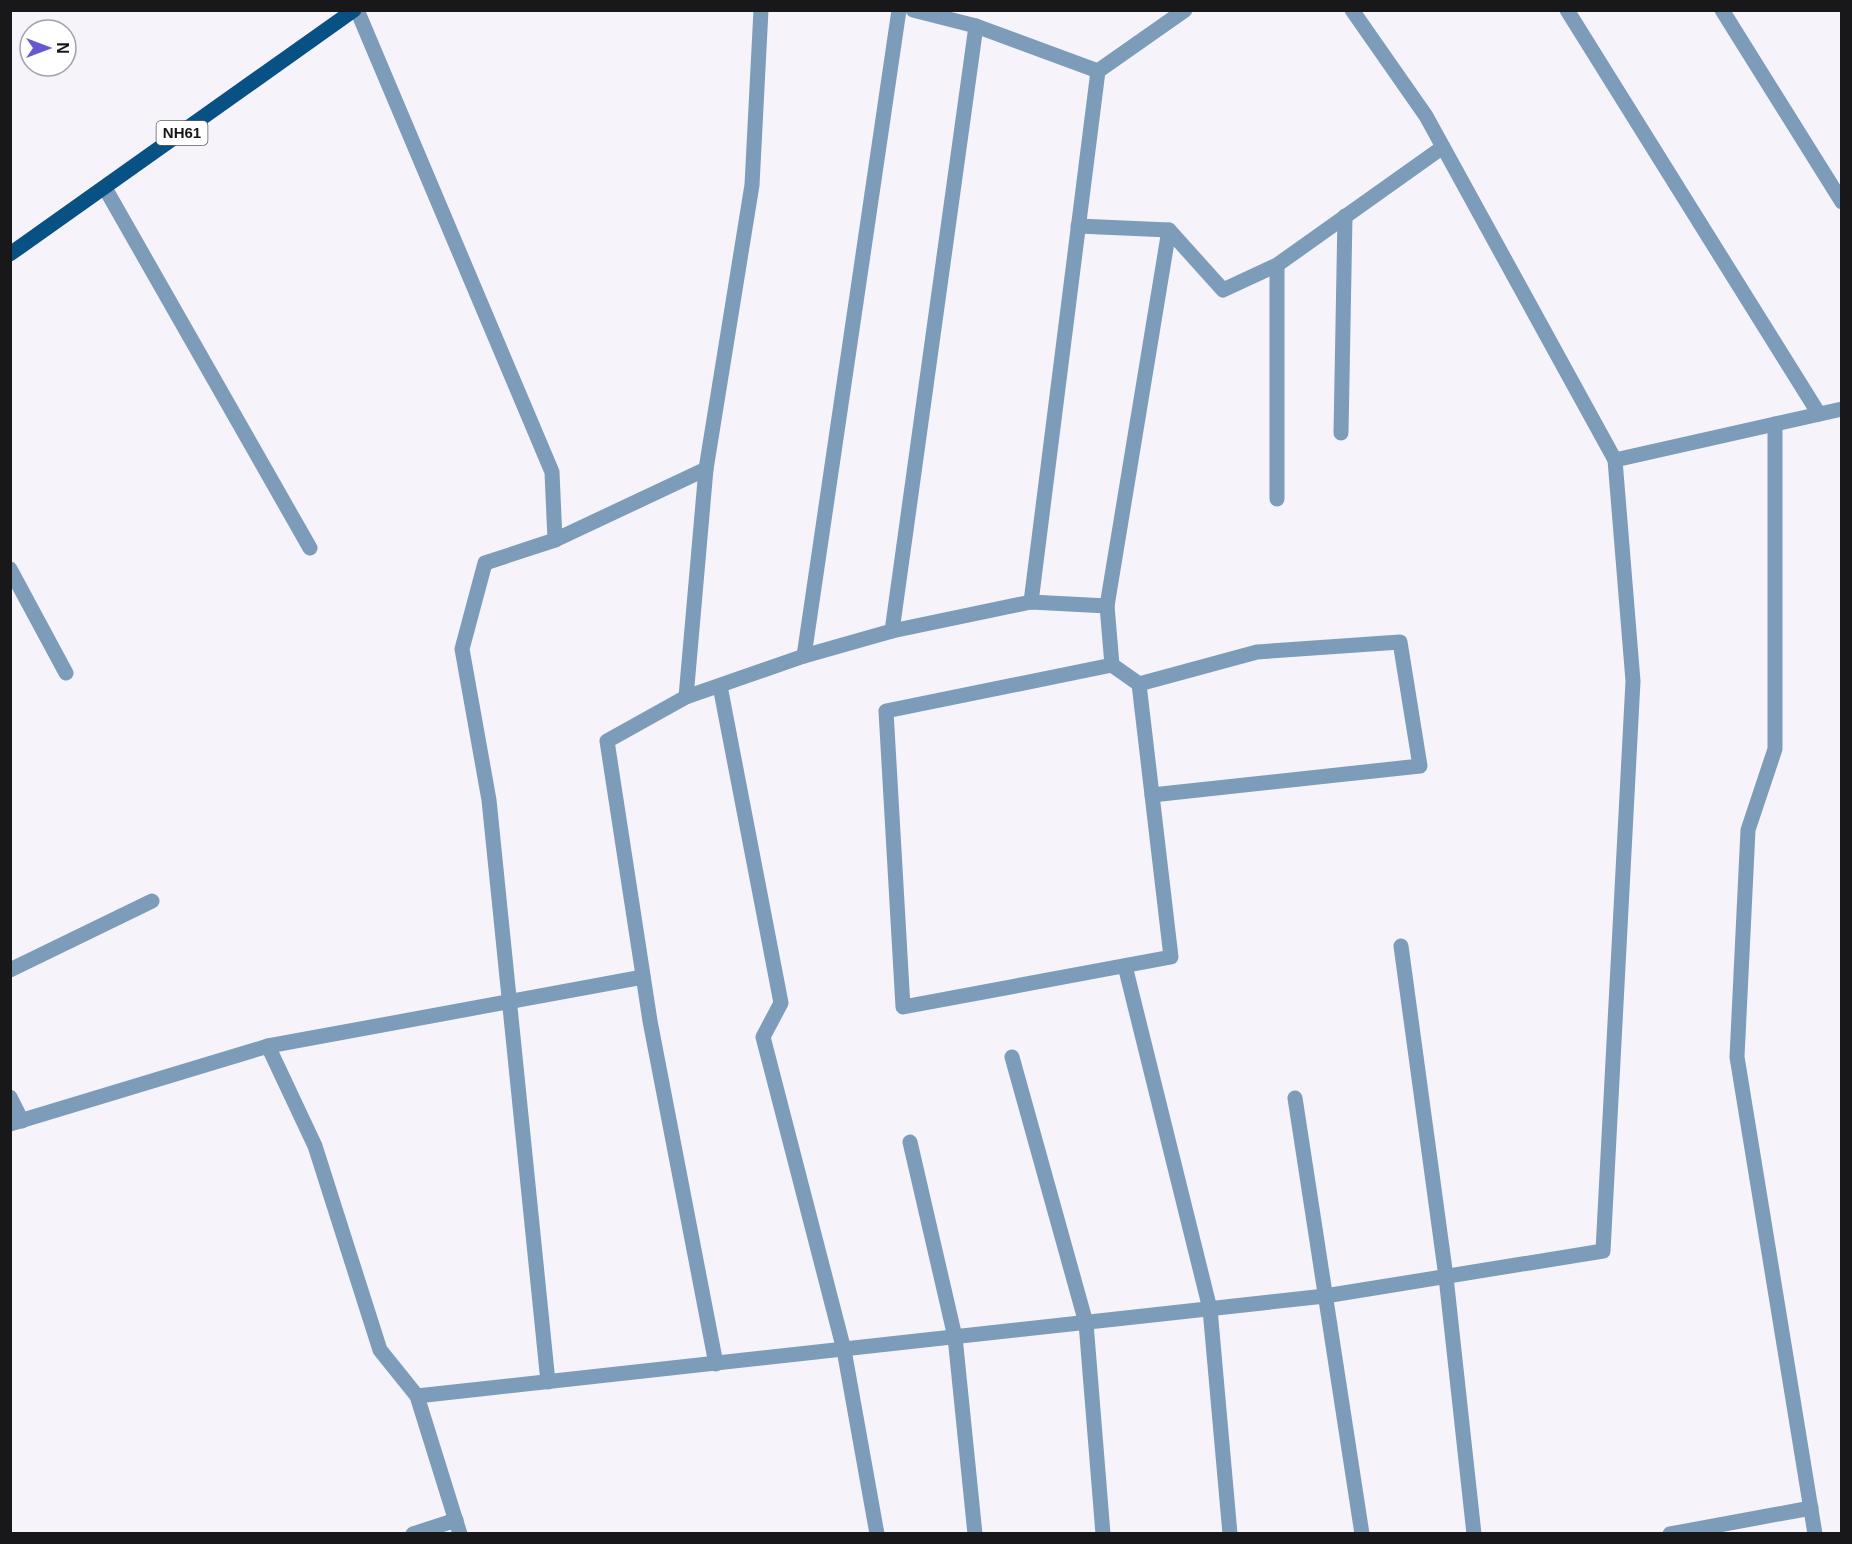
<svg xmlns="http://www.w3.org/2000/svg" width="1852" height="1544" viewBox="0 0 1852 1544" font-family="Helvetica,sans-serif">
  <rect width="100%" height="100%" fill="#f6f3fa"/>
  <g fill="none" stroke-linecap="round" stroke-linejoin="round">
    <!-- minor -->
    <g stroke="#7c9cba" stroke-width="15">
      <path d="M357,10L552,472L555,540L485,563L462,649L489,800L548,1382"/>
      <path d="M899,10L804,656L892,631L976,26"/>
      <path d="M913,10L976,26L1098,71"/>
      <path d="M1352,10L1426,116L1615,460"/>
      <path d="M1567,10L1819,414"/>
      <path d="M1722,10L1842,202"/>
      <path d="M105,188L310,548"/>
      <path d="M1078,226L1169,230L1223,290L1277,265L1443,147"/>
      <path d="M1277,265V499"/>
      <path d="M1775,424V749L1748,830L1737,1057L1815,1534"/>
      <path d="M1341,433L1345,216"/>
      <path d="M706,469L686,697L804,656"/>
      <path d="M555,540L706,469L752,185L761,10"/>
      <path d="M10,569L66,673"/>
      <path d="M1031,602L1098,71L1185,10"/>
      <path d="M1107,606L1169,230"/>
      <path d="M892,631L1031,602L1107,606L1112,665L886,711L903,1007L1171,957L1139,684L1112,665"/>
      <path d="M1139,684L1257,652L1400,642L1420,766L1152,795"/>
      <path d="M720,686L781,1003L763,1037L844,1350L877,1534"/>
      <path d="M686,697L607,741L650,1021L716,1364"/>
      <path d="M1401,946L1446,1277L1474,1534"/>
      <path d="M1125,966L1210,1309L1230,1534"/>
      <path d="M10,970L152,901"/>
      <path d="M268,1046L643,977"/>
      <path d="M1012,1057L1086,1323L1103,1534"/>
      <path d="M10,1097L22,1121"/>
      <path d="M1295,1098L1362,1534"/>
      <path d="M10,1124L268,1046L315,1146L380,1350L417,1396L460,1534"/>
      <path d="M910,1142L955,1337L975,1534"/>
      <path d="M417,1396L1325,1296L1603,1251L1633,681L1615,460L1842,409"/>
      <path d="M413,1534L456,1520"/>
      <path d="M1670,1534L1811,1508"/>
    </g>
    <!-- primary -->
    <path stroke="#085184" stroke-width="15" d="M10,254L354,10"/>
  </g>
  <g text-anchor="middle" stroke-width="4.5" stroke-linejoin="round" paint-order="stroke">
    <!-- shield labels -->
    <rect fill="#fff" stroke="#5d5d5e" stroke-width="1.5" x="156.5" y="121" width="51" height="24" rx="4.5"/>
    <g font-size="15" font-weight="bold" fill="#181719">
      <text x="182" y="138">NH61</text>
    </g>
  </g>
  <!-- border -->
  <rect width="1852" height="1544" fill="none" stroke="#181719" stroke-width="24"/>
  <!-- north arrow -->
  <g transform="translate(48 48) rotate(90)"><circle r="28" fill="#ffffff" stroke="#a3a2a3" stroke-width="1.5"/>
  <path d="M0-4.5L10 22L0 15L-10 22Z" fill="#6559d2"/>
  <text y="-9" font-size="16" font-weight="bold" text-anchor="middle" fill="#181719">N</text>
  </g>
</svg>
